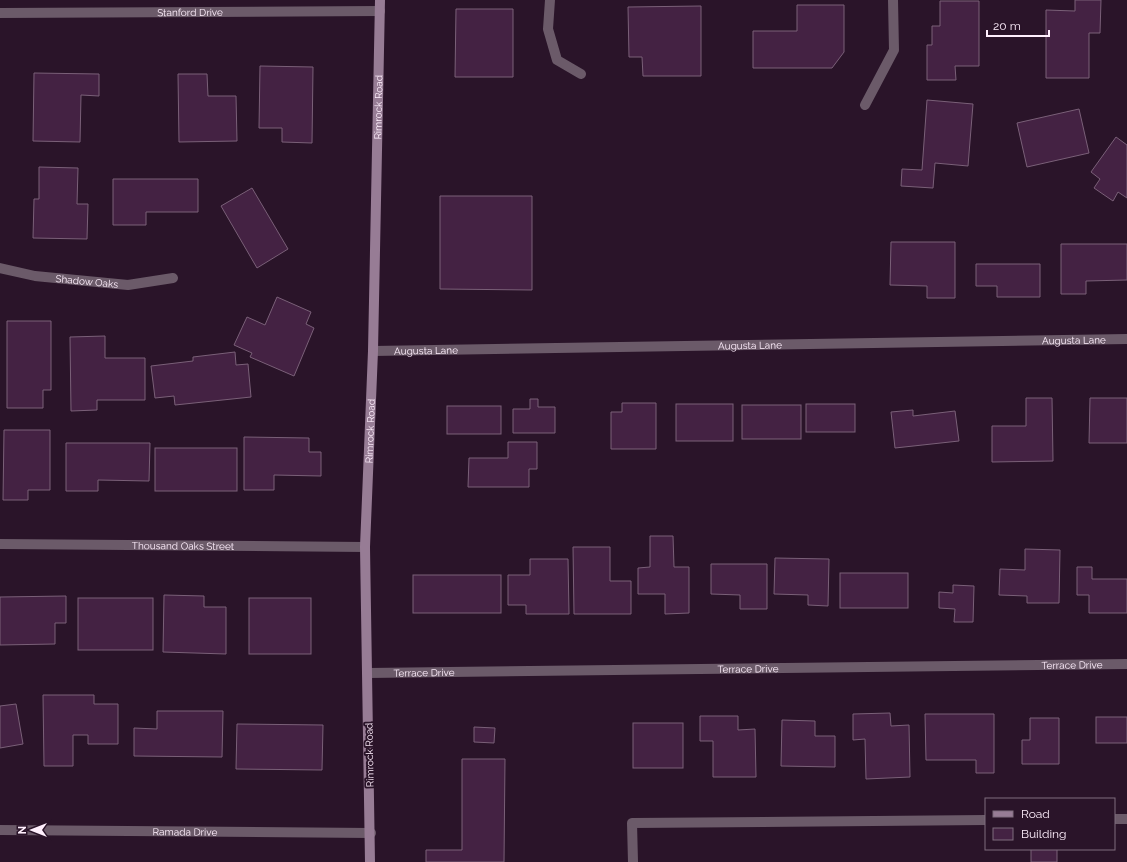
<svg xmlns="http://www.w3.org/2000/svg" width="1127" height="862" viewBox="0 0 1127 862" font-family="Raleway,sans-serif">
  <rect width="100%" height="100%" fill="#2a1429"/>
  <!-- building -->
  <g fill="#442243" stroke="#7a6078">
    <path d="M1075,0H1101L1100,33H1089V78H1046V10L1075,11Z"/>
    <path d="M940,1H979V66H955L956,80H927V45H932V26H940Z"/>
    <path d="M797,5H844V52L832,68H753V31H797Z"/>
    <path d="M701,6V76H643L642,57H629L628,7Z"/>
    <path d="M456,9H513V77H455Z"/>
    <path d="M260,66L313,67L312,143L282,142V128H259Z"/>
    <path d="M34,73L99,74V96L81,95L80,142L33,141Z"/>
    <path d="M178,74H207L208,96H236L237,141L179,142Z"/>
    <path d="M927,100L973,104L968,166L935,163L933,188L901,186L902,169L922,170Z"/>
    <path d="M1079,109L1089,153L1027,167L1017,123Z"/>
    <path d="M1116,137L1127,145V198L1118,192L1113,201L1094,188L1100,179L1091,172Z"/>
    <path d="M39,167L78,168L77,204H88L87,239L33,238L34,199H39Z"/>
    <path d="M113,179H198V212H146V225H113Z"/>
    <path d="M252,188L288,249L257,268L221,206Z"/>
    <path d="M440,196H532V290L440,289Z"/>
    <path d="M891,242H955V298H927V286L890,285Z"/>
    <path d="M1061,244H1127V280L1086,281V294H1061Z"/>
    <path d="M976,264H1040V297H997V286H976Z"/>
    <path d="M277,297L311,312L306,324L314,328L294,376L250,357L252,353L234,345L247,317L265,325Z"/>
    <path d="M7,321H51V390H43V408H7Z"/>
    <path d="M105,336V358H145V400H97V410L71,411L70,337Z"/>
    <path d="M235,352L236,365L248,364L251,397L175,405L174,396L155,398L151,366L193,361V357Z"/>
    <path d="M1026,398H1052L1053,461L992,462V426H1026Z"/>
    <path d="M1090,398H1127V443H1089Z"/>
    <path d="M530,399H538V407H555V433H513V409H530Z"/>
    <path d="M622,403H656V449H611V412H622Z"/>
    <rect x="676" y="404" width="57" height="37"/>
    <rect x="806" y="404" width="49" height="28"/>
    <rect x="742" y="405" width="59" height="34"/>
    <rect x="447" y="406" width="54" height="28"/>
    <path d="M913,410V416L955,411L959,441L895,448L891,412Z"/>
    <path d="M4,430H50V490H28V500H3Z"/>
    <path d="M244,437L309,438V452H321V476L274,475V490H244Z"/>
    <path d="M508,442H537V469H529V487H468L469,458H508Z"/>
    <path d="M66,443H150L149,481L98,480V491H66Z"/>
    <rect x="155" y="448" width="82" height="43"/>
    <path d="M650,536H673L674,567H689V613L665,614V594H638V568L650,567Z"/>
    <path d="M573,547H610V581H631V614H574Z"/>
    <path d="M1025,549L1060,550L1059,603H1027V596L999,595L1000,569L1025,570Z"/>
    <path d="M775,558L829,559L828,606L808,605V595L774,594Z"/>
    <path d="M530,559H568L569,614H526V605H508V575H530Z"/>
    <path d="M711,564H767V609H740V595L711,594Z"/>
    <path d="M1077,567H1092V579H1127V613H1089V595H1077Z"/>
    <rect x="840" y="573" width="68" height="35"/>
    <rect x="413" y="575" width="88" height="38"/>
    <path d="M953,585L974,586L973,622H954L955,609L939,608V592L953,593Z"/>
    <path d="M164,595L204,596V607H226V654L163,652Z"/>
    <path d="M66,596V623H55V644L0,645V597Z"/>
    <rect x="78" y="598" width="75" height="52"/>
    <rect x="249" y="598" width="62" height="56"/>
    <path d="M43,695H94V704H118V744H88V735H73V766H44Z"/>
    <path d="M16,704L23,744L0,748V706Z"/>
    <path d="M157,711H223L222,757L134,756V728L157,729Z"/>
    <path d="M890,713L891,726L909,725L910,777L866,779L865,739L853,740V714Z"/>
    <path d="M925,714H994V773H976V760H926Z"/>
    <path d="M700,716H738V730L755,729L756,777H713V741H700Z"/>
    <rect x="1096" y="717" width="31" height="26"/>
    <path d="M1030,718H1059V764H1022V740H1030Z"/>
    <path d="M782,720L815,721V736H835V767L781,766Z"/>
    <rect x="633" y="723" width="50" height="45"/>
    <path d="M237,724L323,725L322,770L236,769Z"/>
    <path d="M474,727L495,728L494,743L474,742Z"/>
    <path d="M462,759H505L504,862H426V850H462Z"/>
    <rect x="1031" y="849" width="26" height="13"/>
  </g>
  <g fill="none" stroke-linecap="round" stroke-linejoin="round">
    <!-- service -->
    <g stroke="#6b5a69" stroke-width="10">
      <path d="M1114,819H1127"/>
      <path d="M633,862L632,823L986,820"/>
    </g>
    <!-- minor -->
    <g stroke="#6b5a69" stroke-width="10">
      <path d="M550,0L548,29L557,60L581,74"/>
      <path id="s1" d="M0,13L380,11"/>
      <path d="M865,105L894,50L893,0"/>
      <path id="s2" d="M0,268L35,276L128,285L173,278"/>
      <path id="s3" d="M373,351L1127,339"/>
      <path id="s4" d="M0,544L365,547"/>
      <path id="s5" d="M368,673L1127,664"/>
      <path id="s6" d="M0,830L371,833"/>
    </g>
    <!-- secondary -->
    <path stroke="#977c95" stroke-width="10" id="s7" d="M370,862L365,547L373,351L380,0"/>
  </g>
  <g text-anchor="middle" stroke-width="4" stroke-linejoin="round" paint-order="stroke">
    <!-- street labels -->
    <g font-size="10" fill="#ffeffd" stroke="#2a1429">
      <text dy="4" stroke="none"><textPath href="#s1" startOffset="190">Stanford Drive</textPath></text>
      <text dy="4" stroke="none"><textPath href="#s7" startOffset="755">Rimrock Road</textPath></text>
      <text dy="4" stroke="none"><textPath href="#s2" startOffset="88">Shadow Oaks</textPath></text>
      <text dy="4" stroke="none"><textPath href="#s3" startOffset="701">Augusta Lane</textPath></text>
      <text dy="4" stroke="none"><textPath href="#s3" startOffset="377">Augusta Lane</textPath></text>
      <text dy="4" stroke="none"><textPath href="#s3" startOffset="53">Augusta Lane</textPath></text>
      <text dy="4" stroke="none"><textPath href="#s7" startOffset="431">Rimrock Road</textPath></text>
      <text dy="4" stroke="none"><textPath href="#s4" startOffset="183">Thousand Oaks Street</textPath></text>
      <text dy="4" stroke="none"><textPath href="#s5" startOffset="704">Terrace Drive</textPath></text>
      <text dy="4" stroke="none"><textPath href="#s5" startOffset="380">Terrace Drive</textPath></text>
      <text dy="4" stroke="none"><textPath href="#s5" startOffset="56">Terrace Drive</textPath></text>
      <text transform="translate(369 755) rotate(-91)" y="4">Rimrock Road</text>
      <text dy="4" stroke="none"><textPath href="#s6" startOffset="185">Ramada Drive</textPath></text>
    </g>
  </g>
  <!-- legend -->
  <rect x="985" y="798" width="130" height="52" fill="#2a1429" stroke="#7f6c7e"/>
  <rect x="993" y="811" width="20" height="6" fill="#977c95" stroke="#7f6c7e"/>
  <text x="1021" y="818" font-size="12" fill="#ffeffd">Road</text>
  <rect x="993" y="828" width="20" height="12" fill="#442243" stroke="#7f6c7e"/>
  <text x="1021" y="838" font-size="12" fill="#ffeffd">Building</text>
  <!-- north arrow -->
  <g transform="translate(32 830) rotate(270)" stroke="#2a1429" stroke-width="3" paint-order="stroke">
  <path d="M0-3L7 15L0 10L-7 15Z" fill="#ffeffd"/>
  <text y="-6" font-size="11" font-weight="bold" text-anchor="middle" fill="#ffeffd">N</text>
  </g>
  <!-- scale -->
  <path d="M987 30v6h62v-6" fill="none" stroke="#ffeffd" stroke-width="2"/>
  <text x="993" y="30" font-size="12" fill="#ffeffd" stroke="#2a1429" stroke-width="3" paint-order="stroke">20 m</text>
</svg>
